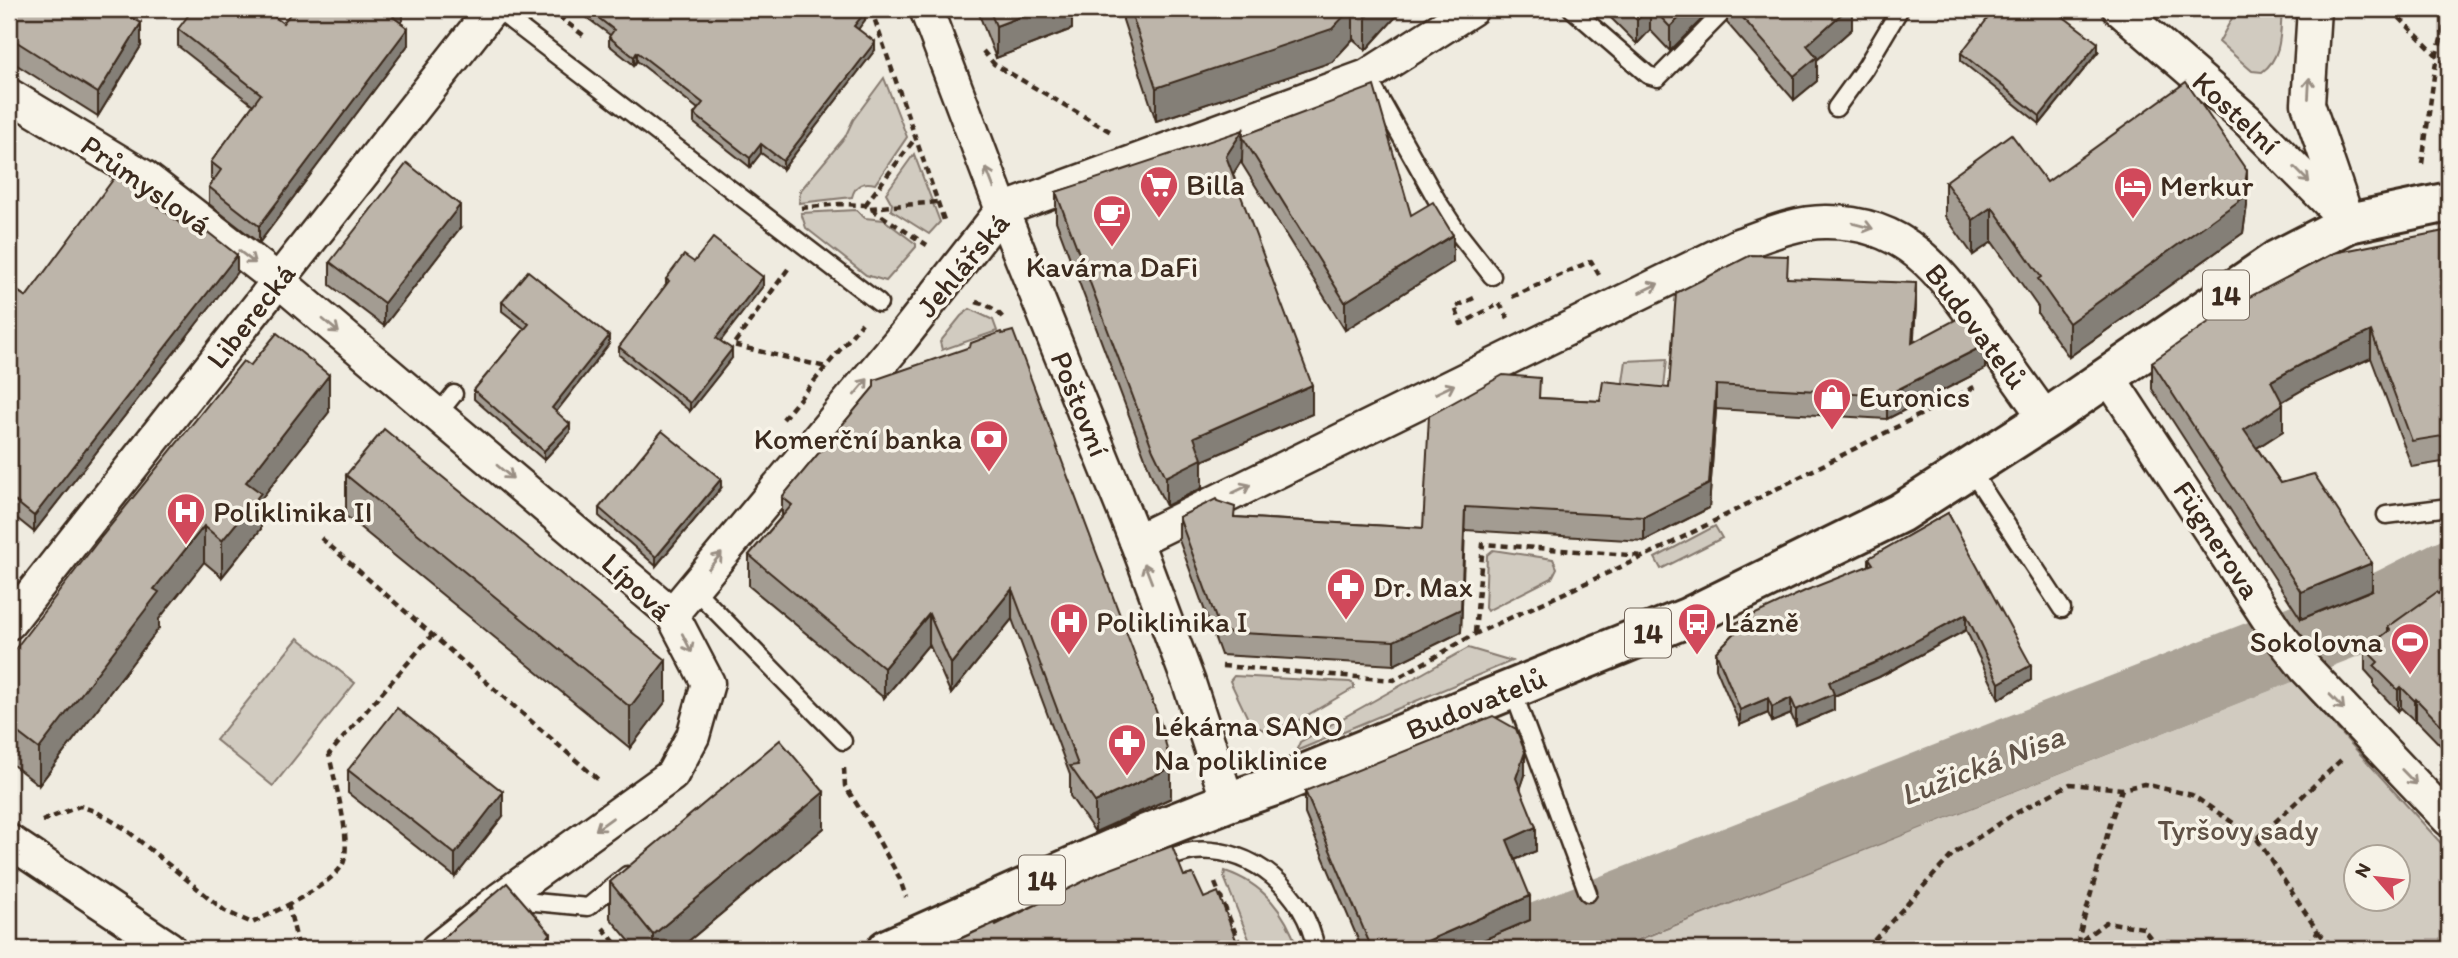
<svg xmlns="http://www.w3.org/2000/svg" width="2458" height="958" viewBox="0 0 2458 958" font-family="Itim,sans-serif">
  <rect width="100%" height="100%" fill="#efebe0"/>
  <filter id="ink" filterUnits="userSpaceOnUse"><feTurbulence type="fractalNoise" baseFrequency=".0143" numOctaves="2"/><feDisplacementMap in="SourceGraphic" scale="14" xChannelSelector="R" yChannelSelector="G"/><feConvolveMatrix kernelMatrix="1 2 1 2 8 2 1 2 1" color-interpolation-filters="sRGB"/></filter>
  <g filter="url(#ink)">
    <!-- green -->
    <g fill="#d1cbc0" stroke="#867a6f" stroke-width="2" fill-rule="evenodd">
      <path d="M2237,9H2282C2280,31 2283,57 2262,72L2252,71L2219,42Z"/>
      <path d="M884,78L907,137L875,184C863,181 855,185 852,197L799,203L800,191L845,137L853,120Z"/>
      <path d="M914,154L940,222L929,234L891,210L892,204L886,193Z"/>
      <path d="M856,210L865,218L884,220L916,244V247L886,281L866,275L806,228L801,213Z"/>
      <path d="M970,309L993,320L997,331L942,350L940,342L961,316Z"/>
      <path d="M1667,359L1662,407L1620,402L1626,361Z"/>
      <path d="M1715,526L1722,538L1661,569L1655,558Z"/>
      <path d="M1493,550L1553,559L1557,568L1552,578L1487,611L1485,608L1487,555Z"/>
      <path d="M298,638L355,683L273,786L216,740Z"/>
      <path d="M1468,648L1512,661L1296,751L1300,742Z"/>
      <path d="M1234,676L1350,682L1354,684V688L1292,724L1267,732L1250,723L1230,681Z"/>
      <path d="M2293,680L2449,852V949H1615ZM2356,856H2398V898H2356Z"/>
      <path d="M1225,871C1264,884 1285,912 1298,949H1253L1224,877Z"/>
    </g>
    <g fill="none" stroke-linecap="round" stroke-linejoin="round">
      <!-- river -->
      <path stroke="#aaa296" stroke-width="72" d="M1513,949L2390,605L2449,575"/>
      <!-- lane casing -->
      <g stroke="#3b2a1e" stroke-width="21">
        <g id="lane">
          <path d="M496,9L879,303"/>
          <path d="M1572,9L1648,75L1658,78L1726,9"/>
          <path d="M1367,76L1438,202L1459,234L1492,276"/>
          <path d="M1836,108L1865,68L1900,9"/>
          <path d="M437,415L454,394"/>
          <path d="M1970,469L2062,609"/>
          <path d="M2386,515L2449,507"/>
          <path d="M693,588L843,741"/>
          <path d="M1512,689L1588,893"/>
          <path d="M1157,863C1168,858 1180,853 1193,851C1253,846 1305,892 1316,949"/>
          <path d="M503,899L588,907L627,875"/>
        </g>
      </g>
      <!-- street casing -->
      <g stroke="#3b2a1e" stroke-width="37">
        <g id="street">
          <path d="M926,9L1002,210L1136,541L1189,683L1228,802"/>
          <path d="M2119,9L2247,120L2349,223"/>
          <path d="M2314,9L2308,104L2346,215"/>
          <path d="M9,95L143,176L279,281L672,614L708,683L693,736L672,775L500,899L437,949"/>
          <path d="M2108,376L2276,631L2306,669L2449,820"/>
          <path d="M1136,541L1738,245C1766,235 1795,222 1825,222C1906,221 1942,273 1984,332C2005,361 2025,390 2046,419"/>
          <path d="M672,614L902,338L1002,210L1367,76L1472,9"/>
          <path d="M9,623L492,9"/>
          <path d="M9,841L169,948"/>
        </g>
      </g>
      <!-- primary casing -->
      <g stroke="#3b2a1e" stroke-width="44">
        <path id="primary" d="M887,949L1146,834L1228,802L1277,785L1689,617L1900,513L2046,419L2277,260L2349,223L2449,202"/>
      </g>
      <!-- path -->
      <g stroke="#3b2a1e" stroke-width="4.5" stroke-dasharray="7 5" stroke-linecap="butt">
        <path d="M549,9L587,38"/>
        <path d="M871,9L945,223"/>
        <path d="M2391,9L2449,68"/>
        <path d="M983,51L994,64L1111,132"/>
        <path d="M2422,164L2437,54L2449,9"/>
        <path d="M865,205L914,140"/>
        <path d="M801,208L840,204L865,205L927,245"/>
        <path d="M870,208L938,202"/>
        <path d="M788,269L733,345L826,367"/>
        <path d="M1512,297L1591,261L1599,275"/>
        <path d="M1474,298L1455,307L1461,324L1495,306"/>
        <path d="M976,302C989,305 998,310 1005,321"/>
        <path d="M1499,303L1508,318"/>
        <path d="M783,419L862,323"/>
        <path d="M321,538L601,782"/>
        <path d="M1475,633L1483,544L1643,556"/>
        <path d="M1222,666L1394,680L1475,634L1662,548L1978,385"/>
        <path d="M844,768L845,786L867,820L899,877L906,897"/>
        <path d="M42,821L80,806L97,812L124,828L225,911L252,923C273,912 337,884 344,861C351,835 334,781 329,754L432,635"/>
        <path d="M2257,839L2318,932L2304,949"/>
        <path d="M1215,883L1242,949"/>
        <path d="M288,904L299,949"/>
        <path d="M603,928L620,949"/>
        <path d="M2318,932L2335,949"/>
        <path d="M2077,944L2111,821L2122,789"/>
        <path d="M1866,949L1953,854L2014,814L2070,784L2122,789L2144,784L2192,795L2257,839L2342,759"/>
        <path d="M2076,949L2077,944L2106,922L2143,928L2159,949"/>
      </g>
      <!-- lane -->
      <use href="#lane" stroke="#f7f3e8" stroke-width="16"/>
      <!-- street -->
      <use href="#street" stroke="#f7f3e8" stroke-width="32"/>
      <!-- primary -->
      <use href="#primary" stroke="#f7f3e8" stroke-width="38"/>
    </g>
    <!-- wall -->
    <g fill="#a39c92" stroke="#3b2a1e" stroke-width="2">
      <path d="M9,9L141,46L98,116L9,60Z"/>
      <path d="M403,9V20L401,23L408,45L259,243L209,204V187L213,181L211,179V162L253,105L178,46V29L283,23Z"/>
      <path d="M582,9H861L865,20L858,29L875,50L783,169L761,153L750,167L694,123V114L698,109L637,61L634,65L609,45V37L610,35L582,14Z"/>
      <path d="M977,9H1072V29L996,58Z"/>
      <path d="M1123,9H1403L1366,50L1353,39L1332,62L1156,121L1123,20Z"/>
      <path d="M1602,9H1712L1670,51L1650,30L1637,44Z"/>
      <path d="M1727,9H1852V29L1817,60V81L1794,100L1727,23Z"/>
      <path d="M2098,52L2040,124L1961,61V53Z"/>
      <path d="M1243,136L1411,215L1453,262L1345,330L1242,164V160L1233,174L1312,414L1202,461V488L1166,506L1153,479L1056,221V192Z"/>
      <path d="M1945,182H2047L2247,205L2243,233L2069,357L2038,314V307L1992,242L1973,255L1945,216Z"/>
      <path d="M460,228L384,326L330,285V262Z"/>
      <path d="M2449,230V461L2412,467L2371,358L2311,385L2281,402L2283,431L2257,448L2281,483L2372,590L2301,619L2152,389V362Z"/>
      <path d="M694,262L763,286L720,341L732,358L690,411L619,355V347L666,285V279Z"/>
      <path d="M237,272L34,532L9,512V285L26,297Z"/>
      <path d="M1788,278L1916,306L1913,342L1985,369L1887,419L1716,409L1709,508L1644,541L1465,530L1461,632L1394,665L1221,655L1179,540V517L1217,501L1235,517L1423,528L1540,398L1600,401L1669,388Z"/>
      <path d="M502,302L609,344L556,412L570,432L544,460L474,399V390L525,329L502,311Z"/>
      <path d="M250,366L329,412L261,499V529L222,577L204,562L159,619V628L39,785L9,762V657Z"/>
      <path d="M874,387L1171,798L1095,832L1070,796V775L1012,619L951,694L929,644L884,698L749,586V555L782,516V497Z"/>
      <path d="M346,475L666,701L630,748L346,516Z"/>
      <path d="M721,488L656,566L599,516V508Z"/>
      <path d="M1948,513L2031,680L1999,699L1966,630L1879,677L1834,696V710L1796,726L1791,714L1772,722L1768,713L1740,725L1716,668V652L1736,632V623L1869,566V558Z"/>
      <path d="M2449,587V754L2416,720L2415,721L2401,708L2398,711L2374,686V680L2365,670V649L2388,632V627Z"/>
      <path d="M348,770L503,816L455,877L348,793Z"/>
      <path d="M1525,775L1520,789L1536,851L1515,860L1530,920L1462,949H1362L1305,814V791Z"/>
      <path d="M824,828L679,949H636L610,918V882Z"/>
    </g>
    <!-- shaded-wall -->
    <g fill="#847f77" stroke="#3b2a1e" stroke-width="2">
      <path d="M399,9H403V20L393,34V17Z"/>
      <path d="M1041,9H1072V29L996,58V26Z"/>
      <path d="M1351,9H1353V39L1332,62L1156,121V88Z"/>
      <path d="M1373,9H1403L1366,50V17Z"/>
      <path d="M1648,9H1650V30L1637,44V20Z"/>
      <path d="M1688,9H1712L1670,51V27Z"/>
      <path d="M1847,9H1852V29L1817,60V81L1794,100V76L1807,45Z"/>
      <path d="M865,12V20L854,35V26Z"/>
      <path d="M141,23V46L98,116V93Z"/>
      <path d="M408,28V45L259,243V226Z"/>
      <path d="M875,42V50L783,169V161Z"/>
      <path d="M2098,43V52L2040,124V116Z"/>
      <path d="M637,52V61L634,65V57Z"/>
      <path d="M1243,130L1242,160L1226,185V156Z"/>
      <path d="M761,144V153L750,167V158Z"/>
      <path d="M2247,171V205L2243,233L2069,357V323Z"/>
      <path d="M460,205V228L384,326V303Z"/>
      <path d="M1992,207V242L1973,255V220Z"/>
      <path d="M1453,235V262L1345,330V302Z"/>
      <path d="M237,255V272L34,532V516Z"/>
      <path d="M763,277V286L716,347V338Z"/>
      <path d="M1916,283V306L1912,366V343Z"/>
      <path d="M2371,331V358L2311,385L2271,408V381L2311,359Z"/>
      <path d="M609,336V344L552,417V408Z"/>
      <path d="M1985,345V369L1887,419V395Z"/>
      <path d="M732,349V358L690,411V403Z"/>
      <path d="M329,375V412L261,499V529L222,577V541L246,482Z"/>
      <path d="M1312,385V414L1202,461V488L1166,506V477L1194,437Z"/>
      <path d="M1716,385V409L1709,508L1644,541V517Z"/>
      <path d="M2283,404V431L2244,456V430Z"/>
      <path d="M570,424V432L544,460V451Z"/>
      <path d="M721,479V488L656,566V557Z"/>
      <path d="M1465,507L1461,632L1394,665V641Z"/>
      <path d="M204,526V562L159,619V628L39,785V749L154,589Z"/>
      <path d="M2372,563V590L2301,619V592Z"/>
      <path d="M1012,589V619L951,694V664Z"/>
      <path d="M929,614V644L884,698V668Z"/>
      <path d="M1966,614V630L1879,677L1834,696V710L1796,726V710L1829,682Z"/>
      <path d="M666,660V701L630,748V707Z"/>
      <path d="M2031,665V680L1999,699V683Z"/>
      <path d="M2401,687V708L2398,711V690Z"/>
      <path d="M1768,698V713L1740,725V710Z"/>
      <path d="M1791,698V714L1772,722V707Z"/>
      <path d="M2416,699V720L2415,721V701Z"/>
      <path d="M1525,752V775L1516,802V778Z"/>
      <path d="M1171,768V798L1095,832V802Z"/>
      <path d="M503,792V816L455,877V854Z"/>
      <path d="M824,792V828L679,949H653V935Z"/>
      <path d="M1536,827V851L1507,863V840Z"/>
      <path d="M1530,896V920L1462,949H1409Z"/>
      <path d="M551,934V949H533Z"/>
      <path d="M1236,940V949H1222V946Z"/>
    </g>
    <!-- building -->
    <g fill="#bdb5aa" stroke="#3b2a1e" stroke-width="2">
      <path d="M9,9H117L141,23L98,93L9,37Z"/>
      <path d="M193,9H264L283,23L294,9H399L393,17L408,28L259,226L209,187L221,170L211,162L261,94L178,29Z"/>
      <path d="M587,9H861L865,12L854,26L875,42L783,161L761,144L750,158L694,114L703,103L637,52L634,57L609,37L614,30Z"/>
      <path d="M989,9H1041L996,26Z"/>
      <path d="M1130,9H1351L1332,29L1156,88Z"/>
      <path d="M1357,9H1373L1366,17Z"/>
      <path d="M1626,9H1648L1637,20Z"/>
      <path d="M1653,9H1688L1670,27Z"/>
      <path d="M1735,9H1847L1807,45L1817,57L1794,76Z"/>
      <path d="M1995,9H2053L2098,43L2040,116L1961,53Z"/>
      <path d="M2186,82L2247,171L2243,198L2069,323L2038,279L2041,277L1992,207L1973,220L1945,182L2011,134L2047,182Z"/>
      <path d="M1374,86L1411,215L1433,202L1453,235L1345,302L1242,136Z"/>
      <path d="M1243,130L1226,156L1312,385L1194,437L1202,459L1166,477L1153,450L1056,192Z"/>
      <path d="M407,163L460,205L384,303L330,262Z"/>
      <path d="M115,177L134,187L181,224L187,216L237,255L34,516L9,496V285L26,297Z"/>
      <path d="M2449,230V435L2412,441L2371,331L2311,359L2271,381L2283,404L2244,430L2281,483L2314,474L2372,563L2301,592L2152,362L2230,307L2334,253Z"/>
      <path d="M713,238L763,277L716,338L732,349L690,403L619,347L669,281L666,279L684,255L694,262Z"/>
      <path d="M1751,255L1788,256L1787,278L1916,283L1912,343L1966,314L1985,345L1887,395L1716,385L1709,484L1644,517L1465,507L1461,609L1394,641L1221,632L1179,517L1216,499L1217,501L1235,507L1234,517L1423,528L1429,416L1503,375L1540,378L1539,398L1600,401L1603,381L1669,388L1676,293Z"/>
      <path d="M528,271L609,336L552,408L570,424L544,451L474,390L529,324L502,302Z"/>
      <path d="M1013,331L1162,727L1171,768L1095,802L1070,766L1078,765L1012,589L951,664L929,614L884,668L749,555L792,505L782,497L874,387V380L970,347L971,343L1001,332L1002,334Z"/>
      <path d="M277,333L329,375L246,482L261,493L222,541L204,526L154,589L159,592L39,749L9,726V657L98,541L243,361L250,366Z"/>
      <path d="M384,429L666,660L630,707L346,475Z"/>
      <path d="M662,431L721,479L656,557L599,508Z"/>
      <path d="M1948,513L2031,665L1999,683L1966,614L1879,661L1829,682L1834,694L1796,710L1791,698L1772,707L1768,698L1740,710L1716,652L1739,629L1736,623L1807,590L1873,564L1869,558Z"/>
      <path d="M2449,587V733L2416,699L2415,701L2401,687L2398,690L2374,666L2378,662L2365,649L2390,630L2388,627L2437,592L2439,594Z"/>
      <path d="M397,708L503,792L455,854L348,770Z"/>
      <path d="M1493,716L1516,729L1525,752L1516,778L1536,827L1507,840L1530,896L1409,949H1372L1305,791Z"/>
      <path d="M780,740L824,792L653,935L610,882Z"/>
      <path d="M1172,846L1184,876L1193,874L1204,898L1218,892L1236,940L1222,946L1223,949H938L995,923L996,925L1100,873Z"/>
      <path d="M507,883L551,934L533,949H430Z"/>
    </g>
    <!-- one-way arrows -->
    <defs><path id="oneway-shaft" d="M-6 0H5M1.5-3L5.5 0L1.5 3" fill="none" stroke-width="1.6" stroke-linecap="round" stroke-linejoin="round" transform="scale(1.75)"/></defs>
    <g stroke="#998e83">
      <use href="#oneway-shaft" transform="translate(2309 88) rotate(-87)"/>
      <use href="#oneway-shaft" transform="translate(2302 175) rotate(45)"/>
      <use href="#oneway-shaft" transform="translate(990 178) rotate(-111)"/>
      <use href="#oneway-shaft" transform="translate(1863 226) rotate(15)"/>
      <use href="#oneway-shaft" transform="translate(247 257) rotate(38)"/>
      <use href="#oneway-shaft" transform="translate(1649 288) rotate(-26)"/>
      <use href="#oneway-shaft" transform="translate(331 326) rotate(40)"/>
      <use href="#oneway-shaft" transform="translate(861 387) rotate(-50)"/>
      <use href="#oneway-shaft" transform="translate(1445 389) rotate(-26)"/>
      <use href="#oneway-shaft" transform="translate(505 472) rotate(40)"/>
      <use href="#oneway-shaft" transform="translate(1241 489) rotate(-26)"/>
      <use href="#oneway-shaft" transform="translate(715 561) rotate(-50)"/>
      <use href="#oneway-shaft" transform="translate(1148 573) rotate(-111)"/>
      <use href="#oneway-shaft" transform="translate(687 643) rotate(63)"/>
      <use href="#oneway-shaft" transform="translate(2337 702) rotate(46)"/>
      <use href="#oneway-shaft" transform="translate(2409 777) rotate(46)"/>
      <use href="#oneway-shaft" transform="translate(604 824) rotate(144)"/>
    </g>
  </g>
  <!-- icons -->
  <defs>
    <g id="supermarket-pin" transform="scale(2.0125)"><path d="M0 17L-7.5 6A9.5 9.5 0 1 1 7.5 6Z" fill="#d1495b" stroke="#f7f3e8"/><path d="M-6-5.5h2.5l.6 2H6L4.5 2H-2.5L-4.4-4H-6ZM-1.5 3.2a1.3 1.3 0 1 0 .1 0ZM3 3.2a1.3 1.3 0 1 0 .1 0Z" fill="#fff"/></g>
    <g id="hotel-pin" transform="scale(2.0125)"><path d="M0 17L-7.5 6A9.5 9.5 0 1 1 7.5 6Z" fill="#d1495b" stroke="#f7f3e8"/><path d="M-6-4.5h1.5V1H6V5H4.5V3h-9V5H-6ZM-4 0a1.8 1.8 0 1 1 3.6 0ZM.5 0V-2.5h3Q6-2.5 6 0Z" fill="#fff"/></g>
    <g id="cafe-pin" transform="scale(2.0125)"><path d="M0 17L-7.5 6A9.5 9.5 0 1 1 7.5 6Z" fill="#d1495b" stroke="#f7f3e8"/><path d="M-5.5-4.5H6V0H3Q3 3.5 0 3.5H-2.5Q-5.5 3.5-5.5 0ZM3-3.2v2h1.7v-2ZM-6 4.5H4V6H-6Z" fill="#fff"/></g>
    <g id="shop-pin" transform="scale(2.0125)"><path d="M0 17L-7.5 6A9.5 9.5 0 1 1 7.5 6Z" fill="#d1495b" stroke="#f7f3e8"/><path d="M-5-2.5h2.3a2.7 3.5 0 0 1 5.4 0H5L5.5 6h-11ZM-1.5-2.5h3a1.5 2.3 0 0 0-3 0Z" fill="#fff"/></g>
    <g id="bank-pin" transform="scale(2.0125)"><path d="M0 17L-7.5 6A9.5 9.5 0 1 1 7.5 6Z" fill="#d1495b" stroke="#f7f3e8"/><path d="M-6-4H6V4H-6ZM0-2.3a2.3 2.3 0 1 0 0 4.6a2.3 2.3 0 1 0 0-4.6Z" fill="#fff"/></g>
    <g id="hospital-pin" transform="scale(2.0125)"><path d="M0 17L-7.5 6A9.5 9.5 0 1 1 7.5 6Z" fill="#d1495b" stroke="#f7f3e8"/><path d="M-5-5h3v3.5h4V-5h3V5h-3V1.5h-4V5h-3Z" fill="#fff"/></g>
    <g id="pharmacy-pin" transform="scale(2.0125)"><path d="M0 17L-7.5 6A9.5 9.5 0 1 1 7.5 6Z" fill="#d1495b" stroke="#f7f3e8"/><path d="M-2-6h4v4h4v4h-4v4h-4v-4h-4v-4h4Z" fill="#fff"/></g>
    <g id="bus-pin" transform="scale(2.0125)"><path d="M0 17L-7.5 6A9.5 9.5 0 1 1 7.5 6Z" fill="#d1495b" stroke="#f7f3e8"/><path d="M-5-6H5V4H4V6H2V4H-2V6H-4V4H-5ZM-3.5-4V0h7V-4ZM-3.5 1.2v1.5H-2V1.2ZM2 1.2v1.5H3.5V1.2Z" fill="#fff"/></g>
    <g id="stadium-pin" transform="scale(2.0125)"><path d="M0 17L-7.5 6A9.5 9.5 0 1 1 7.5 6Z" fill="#d1495b" stroke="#f7f3e8"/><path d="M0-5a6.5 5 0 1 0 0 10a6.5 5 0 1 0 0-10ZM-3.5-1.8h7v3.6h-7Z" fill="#fff"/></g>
  </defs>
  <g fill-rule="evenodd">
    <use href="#supermarket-pin" x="1159" y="185"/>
    <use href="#hotel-pin" x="2133" y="186"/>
    <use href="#cafe-pin" x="1112" y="214"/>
    <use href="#shop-pin" x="1832" y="397"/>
    <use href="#bank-pin" x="989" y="439"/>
    <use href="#hospital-pin" x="186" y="512"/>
    <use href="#pharmacy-pin" x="1346" y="587"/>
    <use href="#hospital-pin" x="1069" y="622"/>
    <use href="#bus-pin" x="1697" y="622"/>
    <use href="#stadium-pin" x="2410" y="642"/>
    <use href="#pharmacy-pin" x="1127" y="743"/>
  </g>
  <g text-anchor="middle" stroke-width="7" stroke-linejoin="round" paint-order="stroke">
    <!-- shield labels -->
    <g fill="#f7f3e8" stroke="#73665b" stroke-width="2">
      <rect x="2203" y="270.5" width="46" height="49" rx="5"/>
      <rect x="1625" y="608.5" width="46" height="49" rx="5"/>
      <rect x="1019" y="855.5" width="46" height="49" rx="5"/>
    </g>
    <g font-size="28" font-weight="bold" fill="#3b2a1e">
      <text x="2226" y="305">14</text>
      <text x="1648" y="643">14</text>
      <text x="1042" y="890">14</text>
    </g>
    <!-- street labels -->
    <g font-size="30" fill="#3b2a1e" stroke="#f7f3e8">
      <text transform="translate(2236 113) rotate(43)" y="10">Kostelní</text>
      <text transform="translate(146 185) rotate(35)" y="10">Průmyslová</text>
      <text transform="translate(963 265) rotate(-50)" y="10">Jehlářská</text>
      <text transform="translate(251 316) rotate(-52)" y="10">Liberecká</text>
      <text transform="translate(1976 326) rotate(53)" y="10">Budovatelů</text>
      <text transform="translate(1080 404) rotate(68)" y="10">Poštovní</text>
      <text transform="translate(2217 540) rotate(57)" y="10">Fügnerova</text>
      <text transform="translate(637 587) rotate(43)" y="10">Lípová</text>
      <text transform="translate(1476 704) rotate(-22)" y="10">Budovatelů</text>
    </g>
    <!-- poi labels -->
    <g font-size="30" fill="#3b2a1e" stroke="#f7f3e8" text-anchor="start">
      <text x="1186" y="195">Billa</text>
      <text x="2160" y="196">Merkur</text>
      <text x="1112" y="277" text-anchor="middle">Kavárna DaFi</text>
      <text x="1859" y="407">Euronics</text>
      <text x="962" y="449" text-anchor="end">Komerční banka</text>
      <text x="213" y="522">Poliklinika II</text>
      <text x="1373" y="597">Dr. Max</text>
      <text x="1096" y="632">Poliklinika I</text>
      <text x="1724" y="632">Lázně</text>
      <text x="2383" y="652" text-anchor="end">Sokolovna</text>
      <text x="1154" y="736">Lékárna SANO<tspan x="1154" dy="34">Na poliklinice</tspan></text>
    </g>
    <!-- park labels -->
    <g font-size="30" fill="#605246" stroke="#f7f3e8">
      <text x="2238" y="840">Tyršovy sady</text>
    </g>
    <!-- water labels -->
    <g font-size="32" font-style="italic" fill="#625448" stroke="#f7f3e8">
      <text transform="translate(1982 765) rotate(-21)" y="11">Lužická Nisa</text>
    </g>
  </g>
  <!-- margin -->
  <rect width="2458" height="958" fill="none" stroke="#f7f3e8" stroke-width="35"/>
  <rect x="18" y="18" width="2423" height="923" fill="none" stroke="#3b2a1e" stroke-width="2.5" filter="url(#ink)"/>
  <!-- north arrow -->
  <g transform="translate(2377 878) rotate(298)"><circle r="33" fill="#f7f3e8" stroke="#aca397" stroke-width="2"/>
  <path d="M0-5L12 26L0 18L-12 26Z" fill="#d1495b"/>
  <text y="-10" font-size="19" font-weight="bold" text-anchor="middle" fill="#3b2a1e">N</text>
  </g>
</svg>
